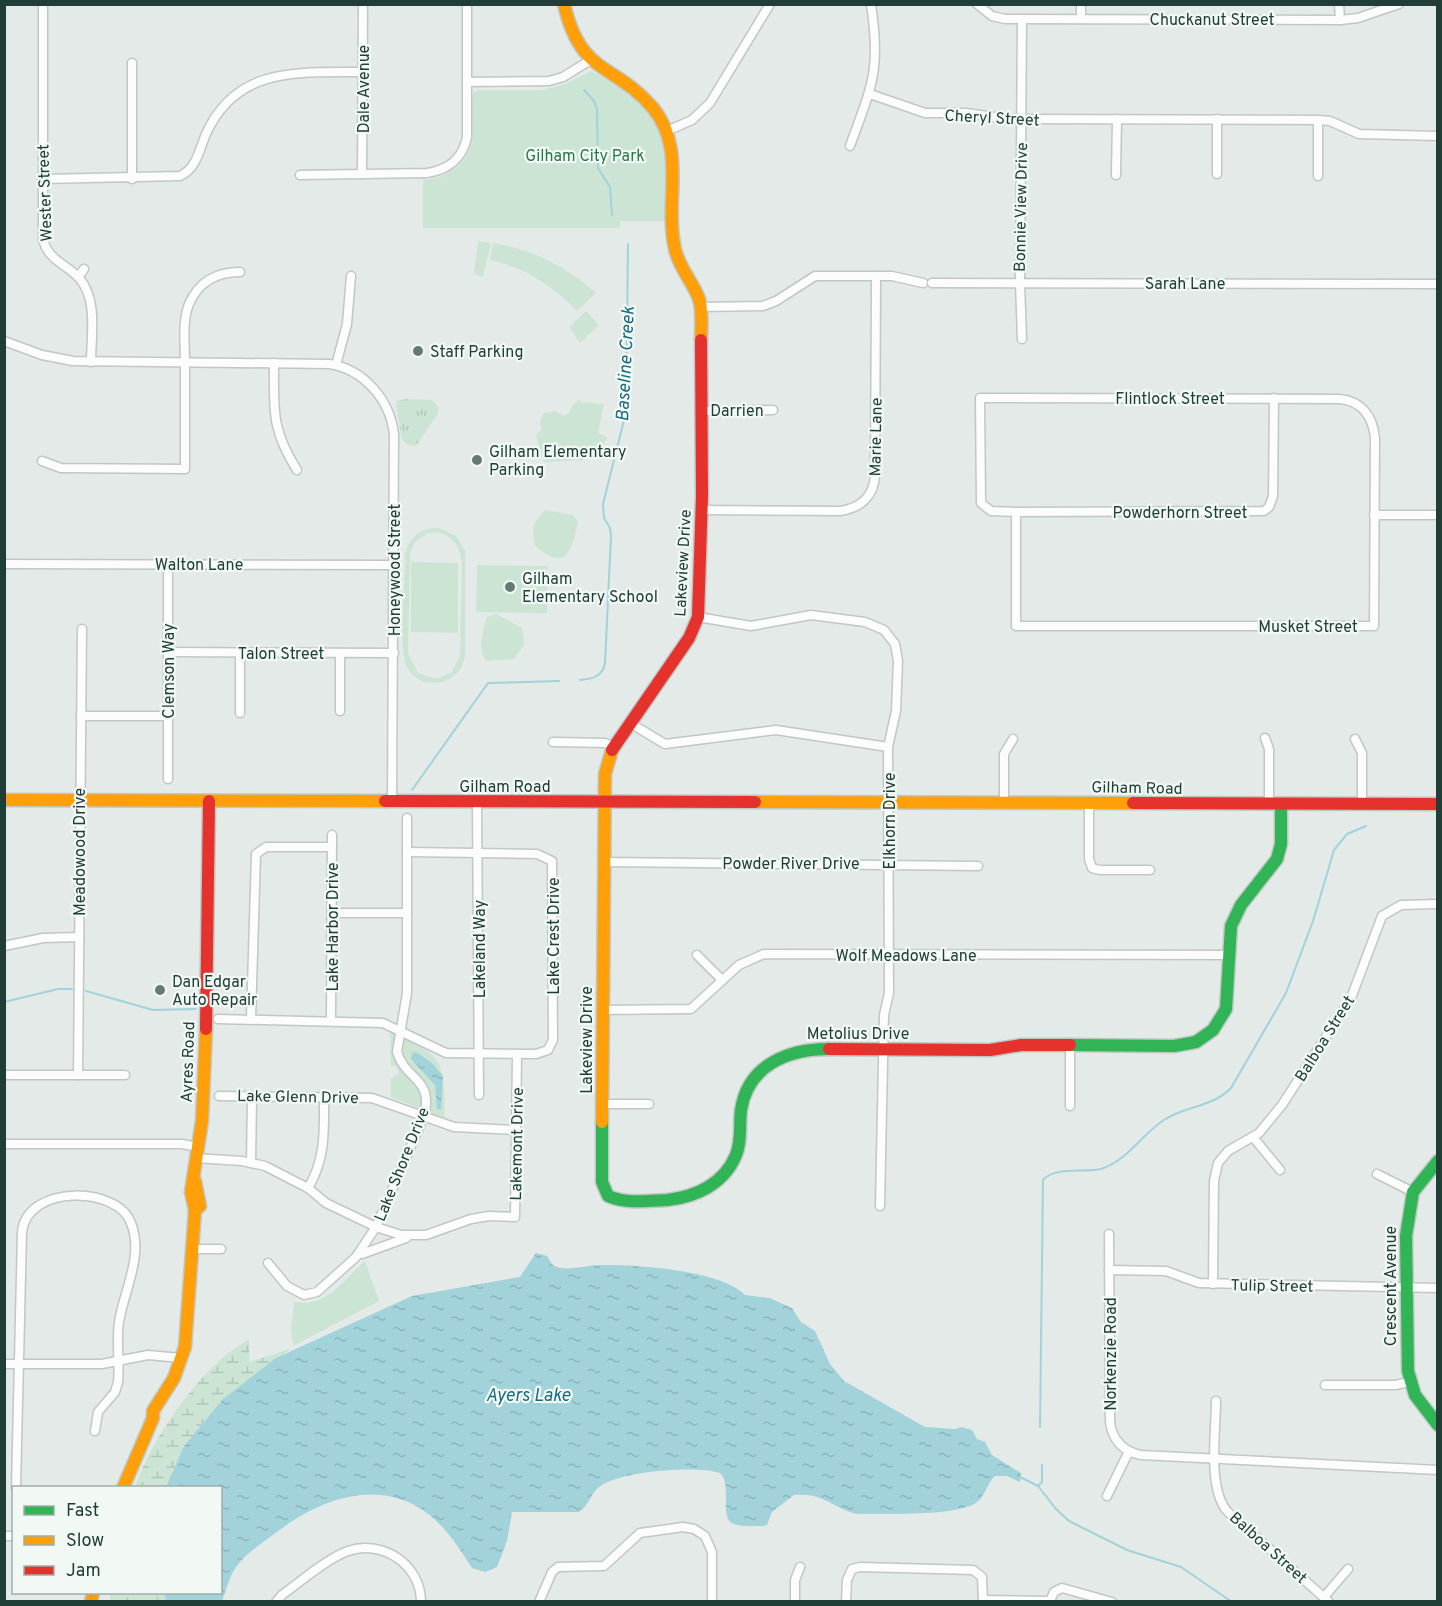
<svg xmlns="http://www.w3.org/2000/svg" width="1442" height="1606" viewBox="0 0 1442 1606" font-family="Overpass,sans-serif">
  <defs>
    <pattern id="grass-tufts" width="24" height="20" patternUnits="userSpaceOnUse" patternTransform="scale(1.5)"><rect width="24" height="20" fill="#cce4d4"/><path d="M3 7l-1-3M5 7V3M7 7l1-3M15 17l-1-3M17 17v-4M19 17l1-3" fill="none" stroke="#afc5b7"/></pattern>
    <pattern id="wetland-marsh" width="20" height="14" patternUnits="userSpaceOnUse" patternTransform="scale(1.5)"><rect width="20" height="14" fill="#cce4d4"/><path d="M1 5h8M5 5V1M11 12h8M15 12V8" fill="none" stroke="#afc5b7"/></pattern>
    <pattern id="water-ripples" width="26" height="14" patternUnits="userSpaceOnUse" patternTransform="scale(1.5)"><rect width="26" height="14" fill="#a2d2da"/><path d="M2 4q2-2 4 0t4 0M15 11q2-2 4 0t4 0" fill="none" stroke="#8bb5bc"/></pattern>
  </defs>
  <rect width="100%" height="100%" fill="#e4eae7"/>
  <!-- grass -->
  <path fill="url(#grass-tufts)" d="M406,399L432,400L439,408L437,415L416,446L406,444L402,439L396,405L397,401Z"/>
  <!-- wetland -->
  <g fill="url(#wetland-marsh)">
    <path d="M249,1340V1362L291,1349L223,1399L184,1446L166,1487L135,1488C149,1442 205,1360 249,1340Z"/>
    <path d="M110,1593H164L166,1601H110Z"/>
  </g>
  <!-- green -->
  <g fill="#cce4d4" fill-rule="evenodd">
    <path d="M591,71C623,88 663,113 668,152C670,174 667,199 667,221H620V228H423V180C446,179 469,164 472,139C474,124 469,107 474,92L480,90H543L565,84Z"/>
    <path d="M478,241L491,243L483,277L474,274Z"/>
    <path d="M493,243C532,249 566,266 596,293L577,311C551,285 527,268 490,260Z"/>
    <path d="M586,311L599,325L580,343L569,327Z"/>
    <path d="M579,399L581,402L604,404L598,433L607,437L599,455L588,449L583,460L544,462L536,435L541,430L540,422L544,413L555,411L563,416L569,413L573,405Z"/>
    <path d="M545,510L573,515L578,522C572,550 566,574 535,545C531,529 533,522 545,510Z"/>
    <path d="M439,528L456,536L465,551V656C460,690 410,693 404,658C400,632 405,585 405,556C408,538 420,528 439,528ZM428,533C448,530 460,543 462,563L460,656L452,672L436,679L418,673L408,654L410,552L415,542Z"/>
    <path d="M411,562L458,563V633L411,632Z"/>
    <path d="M477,565L547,566V613L476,612Z"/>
    <path d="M496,614L522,628L524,645L514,659L486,661C477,650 483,629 487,617Z"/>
    <path d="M390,1029C443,1061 444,1053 445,1118L391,1097V1079L399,1073L396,1066H391Z"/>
    <path d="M365,1261L379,1301L293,1346L291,1328L294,1302C327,1308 343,1280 365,1261Z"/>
  </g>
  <!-- water -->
  <g fill="url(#water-ripples)">
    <path d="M416,1052L433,1064L443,1076L441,1110L437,1109L435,1085L411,1059L412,1053Z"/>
    <path d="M536,1253L547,1256C550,1260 551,1265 556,1267C567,1271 589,1265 602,1265C636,1264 723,1271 745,1295L769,1298L792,1308L801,1322L815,1331L830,1364L844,1381L925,1427L955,1429L962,1427L972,1430L977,1439L985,1442L992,1455L1021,1473L1020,1482L1007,1476H995C987,1483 986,1495 977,1502C958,1517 882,1513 857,1514C833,1508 823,1492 794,1495L772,1512L767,1525L763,1526C754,1526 742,1527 734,1524C718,1519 733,1485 720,1473C696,1465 619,1471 599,1487C590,1494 588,1507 579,1512H512L507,1541L497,1567L485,1572L472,1568C457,1545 443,1522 418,1507C368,1479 315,1503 274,1534C261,1544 245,1554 236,1567C229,1577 226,1591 222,1601H166L164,1593L220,1592V1488L166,1487L184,1446L223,1399L276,1358L412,1296L520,1277Z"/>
  </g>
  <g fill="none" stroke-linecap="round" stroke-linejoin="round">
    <!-- stream -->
    <g stroke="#a2d2da" stroke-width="2">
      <path d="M584,90L594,101L597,109L598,168L610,187L612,215"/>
      <path d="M580,680C593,679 603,676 605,663L611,536L610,528L604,518L603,504L626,412L628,244"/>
      <path d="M412,790L488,683L559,681"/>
      <path d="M86,991L153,1010L196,1009"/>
      <path d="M4,1002L58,989H72"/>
      <path d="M1040,1427L1043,1180C1055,1166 1085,1173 1101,1169C1127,1161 1142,1134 1164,1120C1185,1106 1213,1107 1231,1088L1286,993L1313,921L1334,850L1347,834L1366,826"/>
      <path d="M1020,1477L1038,1486L1042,1482V1465"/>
      <path d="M1038,1486L1056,1509L1069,1521L1127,1550L1181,1567L1232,1602"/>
    </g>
    <!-- street casing -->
    <g stroke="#c1c7c4" stroke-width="11">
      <g id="street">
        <path d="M43,4V239C48,261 67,264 80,279C98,301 91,336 91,362"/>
        <path d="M977,4L992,16L1005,19L1340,20L1358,18L1399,4"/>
        <path d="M1081,4V19"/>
        <path d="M1339,4L1340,20"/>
        <path d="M467,82L549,81L563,77L589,61"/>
        <path d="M870,94L925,113H966L1009,119L1318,120L1330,121L1359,134L1438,136"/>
        <path d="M1217,119V174"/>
        <path d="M667,131L692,120L710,103L770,4"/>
        <path d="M850,146C872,85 881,71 871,4"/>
        <path d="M362,174L363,4"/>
        <path d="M300,175L427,173C448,170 463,158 467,137V4"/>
        <path d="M1116,175L1117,119"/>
        <path d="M1318,176V120"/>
        <path d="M42,179L180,176C197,168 199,150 206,134C237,65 300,73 363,72"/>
        <path d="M132,179V63"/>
        <path d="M78,277L84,269"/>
        <path d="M932,283L1438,284"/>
        <path d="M701,307L763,306L776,301L815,276H892L923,283"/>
        <path d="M1022,339L1020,283L1022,19"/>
        <path d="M4,341L42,355L73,361L329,364C364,369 390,400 394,434L392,802"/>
        <path d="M274,363C274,410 271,429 297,470"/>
        <path d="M336,365L347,324L351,276"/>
        <path d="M980,398L1340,399C1362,401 1373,417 1375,438L1374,626H1016V512L991,511L981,503Z"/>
        <path d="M701,411L773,410"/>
        <path d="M42,461L61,468L185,469C185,434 185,398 185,363C185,344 182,321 189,304C199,281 217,272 240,272"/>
        <path d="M701,510L840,511C861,508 874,496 875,475L876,276"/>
        <path d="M1016,512L1264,511L1269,507L1273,496L1274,398"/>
        <path d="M1374,515H1438"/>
        <path d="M4,564L394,565"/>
        <path d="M698,617L751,626L811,615L865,622L884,630L895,644L898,661L896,711L888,747L889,993L884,1015L880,1206"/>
        <path d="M168,652L394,653"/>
        <path d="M340,711V653"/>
        <path d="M240,713V653"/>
        <path d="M81,716H168"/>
        <path d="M630,723L665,744L776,730L888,747"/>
        <path d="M1265,738L1269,749V805"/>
        <path d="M1355,739L1362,753V805"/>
        <path d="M553,742L605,743L614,747"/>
        <path d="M168,779V563"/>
        <path d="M477,802L479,1095"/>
        <path d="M1004,803V754L1013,739"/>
        <path d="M1089,803V859L1092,868L1100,870H1150"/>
        <path d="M604,862L978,866"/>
        <path d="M332,913H407"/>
        <path d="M4,946L43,938L79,937"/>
        <path d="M697,955L722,980"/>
        <path d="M603,1010L691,1009L739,965L764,954L1230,955"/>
        <path d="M218,1019L383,1023L446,1053L536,1054L548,1050L553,1040L552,861L537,854L407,852"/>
        <path d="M251,1019L256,854L266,847H332"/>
        <path d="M331,1020L332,835"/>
        <path d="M4,1075H125"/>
        <path d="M78,1075L82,629"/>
        <path d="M219,1096L372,1098L454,1127L516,1130"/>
        <path d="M603,1104H649"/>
        <path d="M1070,1106V1046"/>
        <path d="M1253,1137L1280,1170"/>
        <path d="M4,1144H182L198,1147"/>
        <path d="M195,1158L242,1161L265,1166L308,1188L326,1203L376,1227L401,1235H426L471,1219L489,1216L515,1217L517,1054"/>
        <path d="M251,1163L252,1096"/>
        <path d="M1377,1174L1413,1192"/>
        <path d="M308,1188C326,1159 324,1129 324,1096"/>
        <path d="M1109,1234L1110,1422C1112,1440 1124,1452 1141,1455L1438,1470"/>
        <path d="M193,1249H221"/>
        <path d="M362,1254L406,1238"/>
        <path d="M268,1263L287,1286L304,1295L317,1292L356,1257L376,1227L424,1116C434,1078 406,1081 397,1052L407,993V818"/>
        <path d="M1109,1270L1166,1271L1199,1283L1438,1288"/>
        <path d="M1213,1284L1214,1181L1218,1163L1228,1151L1259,1133L1282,1105L1351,998L1382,916L1401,905L1438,904"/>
        <path d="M4,1364H102L148,1355L181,1358"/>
        <path d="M1325,1385H1395L1410,1382"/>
        <path d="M1216,1401C1216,1431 1207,1490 1228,1512L1329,1602"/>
        <path d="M16,1488L22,1232C27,1184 118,1186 131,1223C144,1256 124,1290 119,1322C116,1342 120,1362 118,1382L115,1392L98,1412L95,1431"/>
        <path d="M1107,1496L1129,1451"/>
        <path d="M4,1536H14"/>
        <path d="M1324,1597L1348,1569"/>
        <path d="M983,1600L1050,1601L1054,1592L1062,1588L1112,1602"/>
        <path d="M276,1602L282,1595C300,1582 328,1558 348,1551C383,1539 421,1565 421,1602"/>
        <path d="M539,1602L552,1572L558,1567L604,1566L640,1533L683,1527L694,1529L705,1536L712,1552V1602"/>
        <path d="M795,1602V1580L800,1567"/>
        <path d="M846,1602L847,1580L852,1569L860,1567L973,1570L982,1577L983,1602"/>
      </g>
    </g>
    <!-- fast casing -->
    <g stroke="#bfc8c4" stroke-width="15">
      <g id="fast">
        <path d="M1070,1045L1174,1046L1196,1042L1213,1030L1226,1009L1231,926L1241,905L1277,859L1281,844V805"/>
        <path d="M602,1122V1182L608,1196C626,1204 647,1201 667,1200C696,1197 724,1184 736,1155C742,1141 739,1125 741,1110C748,1065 788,1049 829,1049"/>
        <path d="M1438,1161L1413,1192L1406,1236L1408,1371L1415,1395L1438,1425"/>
      </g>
    </g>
    <!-- slow casing -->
    <g stroke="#bfc8c4" stroke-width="15">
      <g id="slow">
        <path d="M564,4C581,77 614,62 653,108C687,150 664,201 675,249C679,268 693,282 699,299C703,311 701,327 701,340"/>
        <path d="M4,800L385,801"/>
        <path d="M755,802L1133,803"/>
        <path d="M602,1122L605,774L612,750"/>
        <path d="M195,1181L200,1206L195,1210"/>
        <path d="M123,1488L153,1418V1411L174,1378L185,1347L195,1210L191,1192L202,1121L206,1029"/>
        <path d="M91,1602L93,1592"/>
      </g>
    </g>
    <!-- jam casing -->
    <g stroke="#bfc8c4" stroke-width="15">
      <g id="jam">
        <path d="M612,750L689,638L698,617L702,496L701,340"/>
        <path d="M385,801L755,802"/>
        <path d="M1133,803L1438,804"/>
        <path d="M206,1029L209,801"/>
        <path d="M829,1049L990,1050L1021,1045H1070"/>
      </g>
    </g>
    <!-- street -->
    <use href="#street" stroke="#fbfcfb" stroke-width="8"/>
    <!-- fast -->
    <use href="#fast" stroke="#30b455" stroke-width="12"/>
    <!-- slow -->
    <use href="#slow" stroke="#ff9f0a" stroke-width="12"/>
    <!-- jam -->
    <use href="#jam" stroke="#e5322d" stroke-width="12"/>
  </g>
  <!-- markers -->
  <g fill="#657a75" stroke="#f2f9f5" stroke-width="2">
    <circle cx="418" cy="351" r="6"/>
    <circle cx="477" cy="460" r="6"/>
    <circle cx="510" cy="587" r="6"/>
    <circle cx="160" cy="990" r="6"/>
  </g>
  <g text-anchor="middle" stroke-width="4.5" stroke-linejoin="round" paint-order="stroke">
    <!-- street labels -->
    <g font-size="16" fill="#203e37" stroke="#f2f9f5">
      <text x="1212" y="25">Chuckanut Street</text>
      <text transform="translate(363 89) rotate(-90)" y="6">Dale Avenue</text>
      <text transform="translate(992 117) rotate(3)" y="6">Cheryl Street</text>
      <text transform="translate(44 193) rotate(-92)" y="6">Wester Street</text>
      <text transform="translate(1020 207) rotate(-89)" y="6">Bonnie View Drive</text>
      <text x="1185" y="289">Sarah Lane</text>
      <text x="1170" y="404">Flintlock Street</text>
      <text x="737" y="416">Darrien</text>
      <text transform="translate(875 437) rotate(-89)" y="6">Marie Lane</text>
      <text x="1180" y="518">Powderhorn Street</text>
      <text transform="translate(682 563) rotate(-87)" y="6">Lakeview Drive</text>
      <text x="199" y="570">Walton Lane</text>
      <text transform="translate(394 570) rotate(-90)" y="6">Honeywood Street</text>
      <text x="1308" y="632">Musket Street</text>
      <text x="281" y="659">Talon Street</text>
      <text transform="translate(168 671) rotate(-90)" y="6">Clemson Way</text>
      <text x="505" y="792">Gilham Road</text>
      <text transform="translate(1137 787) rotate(1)" y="6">Gilham Road</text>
      <text transform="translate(889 821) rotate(-90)" y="6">Elkhorn Drive</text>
      <text transform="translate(79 852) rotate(-90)" y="6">Meadowood Drive</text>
      <text x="791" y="869">Powder River Drive</text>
      <text transform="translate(332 927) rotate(-90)" y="6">Lake Harbor Drive</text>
      <text transform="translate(553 936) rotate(-90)" y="6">Lake Crest Drive</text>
      <text transform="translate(479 949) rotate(-90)" y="6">Lakeland Way</text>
      <text x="906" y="961">Wolf Meadows Lane</text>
      <text x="858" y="1039">Metolius Drive</text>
      <text transform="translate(1324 1038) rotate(-58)" y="6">Balboa Street</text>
      <text transform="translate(586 1040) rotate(-90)" y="6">Lakeview Drive</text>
      <text transform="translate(187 1062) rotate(-88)" y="6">Ayres Road</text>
      <text transform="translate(298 1096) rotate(1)" y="6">Lake Glenn Drive</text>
      <text transform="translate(516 1144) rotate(-89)" y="6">Lakemont Drive</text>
      <text transform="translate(401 1164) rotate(-68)" y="6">Lake Shore Drive</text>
      <text transform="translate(1272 1285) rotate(1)" y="6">Tulip Street</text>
      <text transform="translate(1390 1286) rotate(-90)" y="6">Crescent Avenue</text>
      <text transform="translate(1110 1354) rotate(-90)" y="6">Norkenzie Road</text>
      <text transform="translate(1269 1547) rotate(42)" y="6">Balboa Street</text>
    </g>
    <!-- park labels -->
    <g font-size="16" fill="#287748" stroke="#f2f9f5">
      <text x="585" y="161">Gilham City Park</text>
    </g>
    <!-- poi labels -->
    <g font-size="16" fill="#203e37" stroke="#f2f9f5" text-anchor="start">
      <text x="430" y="357">Staff Parking</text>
      <text x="489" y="457">Gilham Elementary<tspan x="489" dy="18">Parking</tspan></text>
      <text x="522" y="584">Gilham<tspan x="522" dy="18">Elementary School</tspan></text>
      <text x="172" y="987">Dan Edgar<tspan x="172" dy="18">Auto Repair</tspan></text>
    </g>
    <!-- water labels -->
    <g font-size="18" font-style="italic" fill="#176b7e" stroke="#f2f9f5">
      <text transform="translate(625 364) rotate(-87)" y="6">Baseline Creek</text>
      <text x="528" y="1401">Ayers Lake</text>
    </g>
  </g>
  <!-- border -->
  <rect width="1442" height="1606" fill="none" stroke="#203e37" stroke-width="12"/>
  <!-- legend -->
  <rect x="12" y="1486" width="210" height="108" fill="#f2f9f5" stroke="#9eaea9" stroke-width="1.5"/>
  <rect x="24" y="1506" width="30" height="9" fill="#30b455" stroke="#9eaea9" stroke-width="1.5"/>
  <text x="66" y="1516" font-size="18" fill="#203e37">Fast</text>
  <rect x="24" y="1536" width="30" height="9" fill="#ff9f0a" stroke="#9eaea9" stroke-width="1.5"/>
  <text x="66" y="1546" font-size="18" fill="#203e37">Slow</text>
  <rect x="24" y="1566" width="30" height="9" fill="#e5322d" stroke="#9eaea9" stroke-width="1.5"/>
  <text x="66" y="1576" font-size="18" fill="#203e37">Jam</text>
</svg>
